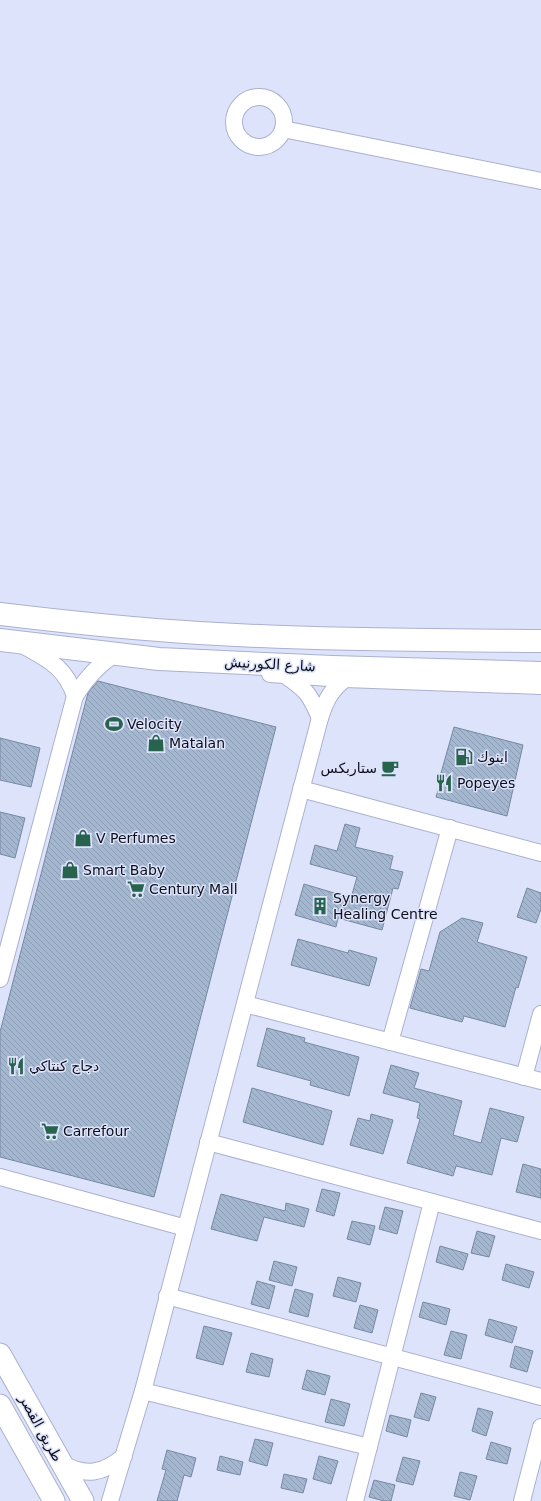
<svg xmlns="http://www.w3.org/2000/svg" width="541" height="1501" viewBox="0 0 541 1501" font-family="'DejaVu Sans','Noto Naskh Arabic',sans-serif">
  <defs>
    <pattern id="building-back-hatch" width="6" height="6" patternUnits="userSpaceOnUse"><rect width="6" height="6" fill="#a3b7d1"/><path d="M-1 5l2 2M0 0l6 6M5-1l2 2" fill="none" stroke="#8b9cb3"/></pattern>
  </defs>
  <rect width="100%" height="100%" fill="#dee3fc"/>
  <!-- building -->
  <g fill="url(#building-back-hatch)" stroke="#7689a1">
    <path d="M98,681L276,727L154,1197L0,1157V1032L88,693Z"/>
    <path d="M454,727L523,745L507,816L436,797L443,774L441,773Z"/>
    <path d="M0,738L40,748L31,787L0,780Z"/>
    <path d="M0,812L25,818L15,858L0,854Z"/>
    <path d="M345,824L360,828L355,847L393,856L390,869L403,872L398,889L393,888L382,930L338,918L336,927L295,915L304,884L351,898L357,877L310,864L315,845L337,851Z"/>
    <path d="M527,888L541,893V909L536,923L517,917Z"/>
    <path d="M462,918L483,923L477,942L527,957L518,988L516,987L505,1027L464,1016L462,1022L410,1008L421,969L429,971L440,932Z"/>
    <path d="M298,939L348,953L349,950L377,958L369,986L291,965Z"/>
    <path d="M267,1028L305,1038L304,1042L359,1057L349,1096L310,1085L311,1081L257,1066Z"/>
    <path d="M391,1065L419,1073L414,1088L462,1101L453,1135L481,1143L490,1108L524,1117L517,1142L501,1138L492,1175L456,1166L453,1176L407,1163L420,1119L417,1118L420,1103L383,1093Z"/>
    <path d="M252,1088L332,1111L323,1145L243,1122Z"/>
    <path d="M371,1114L393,1120L383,1154L350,1145L358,1118L370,1121Z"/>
    <path d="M523,1164L541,1169V1198L516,1192Z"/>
    <path d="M322,1189L340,1193L334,1216L316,1211Z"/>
    <path d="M221,1194L285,1211L286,1203L309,1209L304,1227L264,1217L257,1241L211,1229Z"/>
    <path d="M385,1207L403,1211L397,1234L379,1229Z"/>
    <path d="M352,1221L375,1226L370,1245L347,1239Z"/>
    <path d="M477,1231L495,1236L489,1257L471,1253Z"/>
    <path d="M440,1246L468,1254L463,1270L436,1262Z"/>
    <path d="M274,1261L297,1267L292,1286L269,1280Z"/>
    <path d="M506,1264L534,1272L529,1288L502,1280Z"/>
    <path d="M338,1277L361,1283L356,1302L333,1296Z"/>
    <path d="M257,1281L275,1286L269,1309L251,1304Z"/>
    <path d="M295,1289L313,1294L308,1317L289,1312Z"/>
    <path d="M423,1302L450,1309L446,1325L419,1317Z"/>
    <path d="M360,1305L378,1310L372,1333L354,1328Z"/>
    <path d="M489,1319L517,1327L512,1343L485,1335Z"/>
    <path d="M204,1326L232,1333L223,1365L196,1358Z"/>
    <path d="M451,1331L467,1335L461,1359L444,1355Z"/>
    <path d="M515,1346L533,1351L527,1372L510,1367Z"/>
    <path d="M251,1353L273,1359L269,1377L246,1372Z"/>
    <path d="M307,1370L330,1376L325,1395L302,1389Z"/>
    <path d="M421,1393L436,1397L429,1421L414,1417Z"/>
    <path d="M331,1399L350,1404L344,1426L325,1422Z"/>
    <path d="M478,1408L493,1412L486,1436L472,1431Z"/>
    <path d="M390,1415L411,1420L407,1437L386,1431Z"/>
    <path d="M255,1439L273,1443L267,1466L249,1461Z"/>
    <path d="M491,1442L511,1448L507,1464L486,1459Z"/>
    <path d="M167,1450L196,1458L191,1477L184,1475L177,1501H157L166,1470L162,1469Z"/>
    <path d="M220,1456L243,1462L240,1475L217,1470Z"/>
    <path d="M319,1456L338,1461L331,1484L313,1479Z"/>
    <path d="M403,1457L420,1461L413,1485L396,1481Z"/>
    <path d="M460,1472L477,1476L470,1500L454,1496Z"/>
    <path d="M284,1474L307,1479L303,1493L281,1488Z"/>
    <path d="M374,1480L395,1485L391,1501H384L369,1497Z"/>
  </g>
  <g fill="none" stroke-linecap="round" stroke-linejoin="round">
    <!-- minor casing -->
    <g stroke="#abb1ce" stroke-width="18">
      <g id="minor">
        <circle cx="259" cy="122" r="25"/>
        <path d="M283,129L541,181"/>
        <path d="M24,646C49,660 65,667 75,696"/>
        <path d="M270,674L345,679L541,686"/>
        <path d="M286,676C307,690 310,695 320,718"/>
        <path d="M301,789L541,853"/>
        <path d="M0,979L75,696C86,678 98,665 115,654"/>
        <path d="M245,1004L541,1081"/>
        <path d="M390,1042L450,828"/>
        <path d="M524,1077L541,1014"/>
        <path d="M208,1142L541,1231"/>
        <path d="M0,1177L186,1228"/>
        <path d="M167,1296L541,1397"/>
        <path d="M143,1391L369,1447"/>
        <path d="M61,1463C85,1477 103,1474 124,1456"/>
        <path d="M110,1501L143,1391L320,718C326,700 330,691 345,679"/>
        <path d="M355,1501L432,1202"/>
        <path d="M522,1501L541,1427"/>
      </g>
    </g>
    <!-- major casing -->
    <g stroke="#abb1ce" stroke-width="23">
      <g id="major">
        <path d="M0,1354L83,1501"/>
        <path d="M0,1405L54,1501"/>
      </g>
    </g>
    <!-- highway casing -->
    <g stroke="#abb1ce" stroke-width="24">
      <g id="highway">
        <path d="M0,614C66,622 132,629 199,633C313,640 427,640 541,641"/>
        <path d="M0,640L159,659L332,667L541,673"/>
      </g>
    </g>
    <!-- minor -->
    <use href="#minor" stroke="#fff" stroke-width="16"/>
    <!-- major -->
    <use href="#major" stroke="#fff" stroke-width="21"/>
    <!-- highway -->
    <use href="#highway" stroke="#fff" stroke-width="22"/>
  </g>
  <!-- icons -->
  <defs>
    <g id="stadium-bare" transform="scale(1.38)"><path d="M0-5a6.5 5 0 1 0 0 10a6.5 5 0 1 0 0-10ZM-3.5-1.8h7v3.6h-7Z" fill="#28634e" stroke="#dee3fc" stroke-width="2.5" paint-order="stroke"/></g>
    <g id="shop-bare" transform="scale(1.38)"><path d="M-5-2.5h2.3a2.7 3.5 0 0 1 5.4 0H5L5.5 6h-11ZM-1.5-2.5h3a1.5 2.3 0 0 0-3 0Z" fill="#28634e" stroke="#dee3fc" stroke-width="2.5" paint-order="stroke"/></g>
    <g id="fuel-bare" transform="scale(1.38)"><path d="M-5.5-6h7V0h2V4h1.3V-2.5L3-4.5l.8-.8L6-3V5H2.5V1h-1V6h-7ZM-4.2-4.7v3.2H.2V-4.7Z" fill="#28634e" stroke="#dee3fc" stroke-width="2.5" paint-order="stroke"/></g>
    <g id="cafe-bare" transform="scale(1.38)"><path d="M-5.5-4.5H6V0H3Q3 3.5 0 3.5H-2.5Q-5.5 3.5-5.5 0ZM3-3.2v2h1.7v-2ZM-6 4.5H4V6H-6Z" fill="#28634e" stroke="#dee3fc" stroke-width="2.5" paint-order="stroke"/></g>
    <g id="restaurant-bare" transform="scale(1.38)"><path d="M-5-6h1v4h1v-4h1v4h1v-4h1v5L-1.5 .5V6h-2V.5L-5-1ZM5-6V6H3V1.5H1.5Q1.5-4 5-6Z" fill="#28634e" stroke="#dee3fc" stroke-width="2.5" paint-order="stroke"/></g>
    <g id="supermarket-bare" transform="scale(1.38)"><path d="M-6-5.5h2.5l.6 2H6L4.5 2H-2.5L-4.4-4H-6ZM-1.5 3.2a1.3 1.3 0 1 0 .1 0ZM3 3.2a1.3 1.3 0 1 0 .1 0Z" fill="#28634e" stroke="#dee3fc" stroke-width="2.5" paint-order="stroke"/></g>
    <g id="building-bare" transform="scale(1.38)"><path d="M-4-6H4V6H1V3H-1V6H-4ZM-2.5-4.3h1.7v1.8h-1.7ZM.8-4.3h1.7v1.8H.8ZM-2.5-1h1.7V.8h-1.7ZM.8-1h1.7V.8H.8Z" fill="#28634e" stroke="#dee3fc" stroke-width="2.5" paint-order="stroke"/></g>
  </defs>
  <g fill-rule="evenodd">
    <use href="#stadium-bare" x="114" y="724"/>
    <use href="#shop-bare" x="156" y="743"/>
    <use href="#fuel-bare" x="464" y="757"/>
    <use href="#cafe-bare" x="390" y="768"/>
    <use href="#restaurant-bare" x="444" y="783"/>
    <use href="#shop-bare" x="83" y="838"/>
    <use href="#shop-bare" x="70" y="870"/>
    <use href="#supermarket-bare" x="136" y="889"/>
    <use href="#building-bare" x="320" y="906"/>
    <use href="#restaurant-bare" x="16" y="1066"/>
    <use href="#supermarket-bare" x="50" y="1131"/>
  </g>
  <g text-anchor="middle" stroke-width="3" stroke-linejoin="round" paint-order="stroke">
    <!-- street labels -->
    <g font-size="14" fill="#0c0e18" stroke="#dee3fc">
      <text transform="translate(270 664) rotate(3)" y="5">شارع الكورنيش</text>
      <text transform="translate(41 1428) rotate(61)" y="5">طريق القصر</text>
    </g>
    <!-- poi labels -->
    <g font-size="14" fill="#0c0e18" stroke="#dee3fc" text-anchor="start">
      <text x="127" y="729">Velocity</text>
      <text x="169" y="748">Matalan</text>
      <text x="477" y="762">اينوك</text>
      <text x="377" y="773" text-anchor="end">ستاربكس</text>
      <text x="457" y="788">Popeyes</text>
      <text x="96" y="843">V Perfumes</text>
      <text x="83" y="875">Smart Baby</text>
      <text x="149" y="894">Century Mall</text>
      <text x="333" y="903">Synergy<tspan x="333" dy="16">Healing Centre</tspan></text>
      <text x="29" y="1071">دجاج كنتاكي</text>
      <text x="63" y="1136">Carrefour</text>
    </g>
  </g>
</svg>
